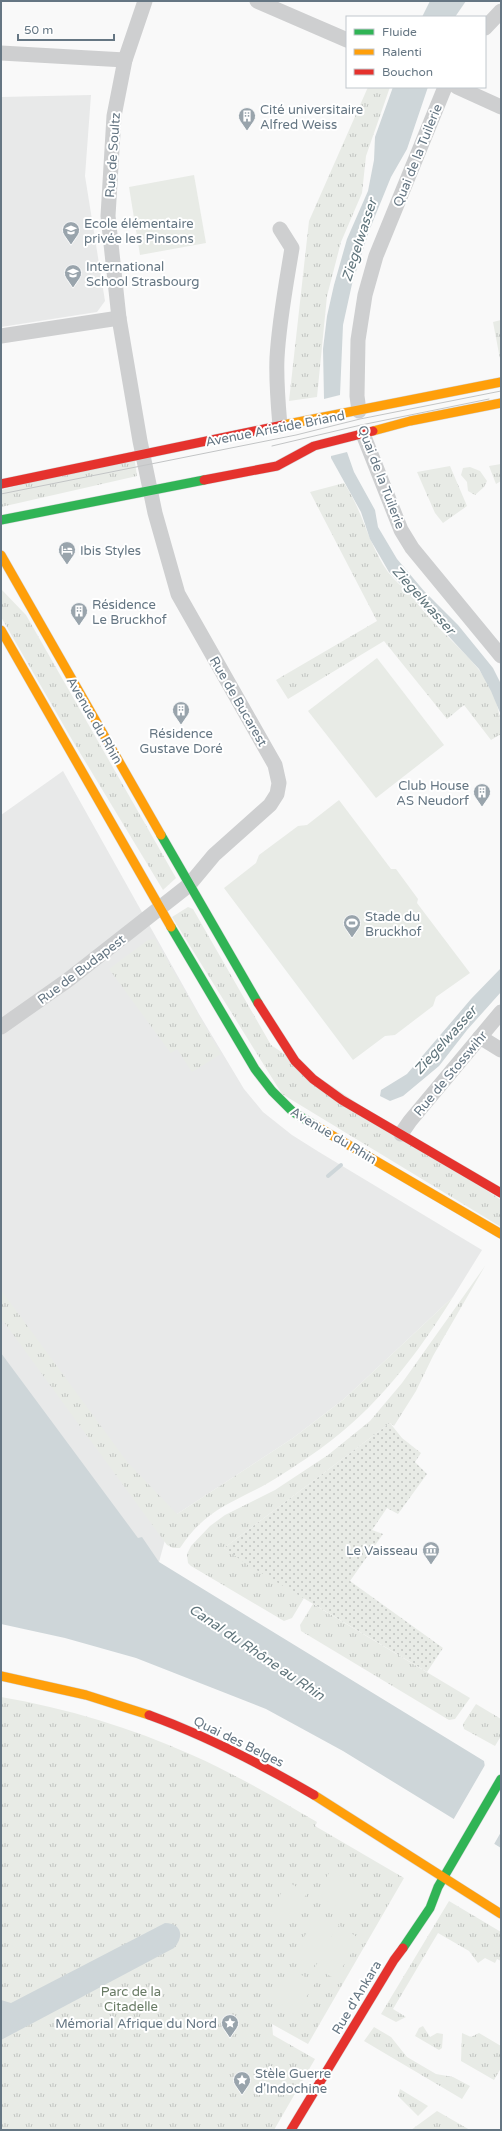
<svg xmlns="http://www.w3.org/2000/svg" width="502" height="2131" viewBox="0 0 502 2131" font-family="'Varela Round',sans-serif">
  <defs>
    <pattern id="grass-tufts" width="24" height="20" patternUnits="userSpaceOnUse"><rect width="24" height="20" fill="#e8ebe6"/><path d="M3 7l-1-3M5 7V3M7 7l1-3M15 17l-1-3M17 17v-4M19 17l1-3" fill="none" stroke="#c0c3c0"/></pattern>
    <pattern id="garden-dots" width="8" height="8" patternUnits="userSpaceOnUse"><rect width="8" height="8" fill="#e8ebe6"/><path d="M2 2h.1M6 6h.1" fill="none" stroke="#c0c3c0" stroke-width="1.8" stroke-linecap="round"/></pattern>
  </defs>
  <rect width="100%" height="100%" fill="#f9f9f9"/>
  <!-- built -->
  <g fill="#e8e9e9">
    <path d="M91,95L85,176L105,301L97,312L1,327V97Z"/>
    <path d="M63,771L199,1014L244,1089L263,1112L292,1135L319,1152L482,1250L453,1297L344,1399L293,1438L171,1518L159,1562L1,1489V815Z"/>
  </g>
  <!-- grass -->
  <g fill="url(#grass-tufts)">
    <path d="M368,87H390L366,156L362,193L341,242L327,296L317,397L289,401L309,221Z"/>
    <path d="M501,320V364L493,322Z"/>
    <path d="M134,456L137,476L1,507V490Z"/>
    <path d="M501,464V481L496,484L489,466Z"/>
    <path d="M450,466L467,506L443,523L435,513L417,472Z"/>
    <path d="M470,467L480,471L487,481L484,487L475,495L468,491L467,482L461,475L463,468Z"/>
    <path d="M344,483C363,511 368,544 388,572C395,581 404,588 411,596C417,602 421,609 427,615C461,654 501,675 501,734L491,740L464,705L447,719L384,641L288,699L276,680L377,621L310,492Z"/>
    <path d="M1,589L26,615L176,878L163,890L71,738L1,617Z"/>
    <path d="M188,907L193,909L271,1045L501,1200V1227L282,1094L172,917Z"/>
    <path d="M155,939L221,1054L192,1072L177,1049L171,1053L170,1052L109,969L148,940Z"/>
    <path d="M485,1266L433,1356L416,1391L394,1426L390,1423L224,1548L304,1598L292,1618L284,1621L191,1566L188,1563L187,1554L191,1546L210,1526L225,1515L275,1490L328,1455L370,1421L402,1383Z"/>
    <path d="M1,1290L128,1463L177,1514L293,1438L344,1399L453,1297C417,1355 376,1409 320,1449C301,1462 281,1476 261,1487C226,1505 203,1513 180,1548H173L167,1545L1,1318Z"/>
    <path d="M313,1604L470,1698L455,1719L449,1720L301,1631L300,1625Z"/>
    <path d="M1,1697C66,1708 132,1728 192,1755C235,1774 276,1798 317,1822L315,1826L404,1878L308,2044L272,2024L273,2035L315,2059L274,2130H1Z"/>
    <path d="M476,1704L501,1719V1736L495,1746L464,1729L463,1724Z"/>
    <path d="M449,1901L501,1932V1961L497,1959L495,1963L485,1958L478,1963L469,1951L438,1933L393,2009L406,2017L396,2022L381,2014Z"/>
    <path d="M423,2026L430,2037L437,2033L443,2034L442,2048L439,2050L415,2036L419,2028Z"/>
    <path d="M374,2027L391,2037L407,2057L436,2074L453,2077L470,2086L462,2099L364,2041Z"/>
    <path d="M462,2033L471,2037L479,2033L501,2046V2068L494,2080L461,2061Z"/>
    <path d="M400,2089L428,2106L418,2116L398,2096Z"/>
    <path d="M437,2111L470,2130H411Z"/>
  </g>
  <!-- garden -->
  <path fill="url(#garden-dots)" d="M390,1423L402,1438L421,1453L415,1462L427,1474L398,1514L387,1508L372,1530L383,1534L350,1581L443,1648L427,1672L248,1565L224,1548Z"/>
  <!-- pitch -->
  <g fill="#e8ebe6">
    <path d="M194,175L206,243L140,255L129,187Z"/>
    <path d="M377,658L444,745L376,798L308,711Z"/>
    <path d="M339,800L391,869H396L418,899L417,903L470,973L436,997L433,1006L395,1035L385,1036L353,1060L224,888L256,863L259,855L298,826L307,825Z"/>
    <path d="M331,1870L362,1888L347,1913L316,1894Z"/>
    <path d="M288,1882L307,1893L285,1930L266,1918Z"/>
    <path d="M319,1913L339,1925L314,1966L294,1953Z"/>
    <path d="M340,1926L360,1939L335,1979L315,1967Z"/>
    <path d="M290,1968L315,1983L296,2014L272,1999Z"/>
  </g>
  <!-- water -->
  <g fill="#ced6d9">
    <path d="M430,1H466L455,17H422Z"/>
    <path d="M393,87H428L407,149L391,177L369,231L352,284L343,325L340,395L324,399L323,349L327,316L334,285L347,239L368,191L374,160L375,137Z"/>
    <path d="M347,452L354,472L375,510L378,527L397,559L424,591L458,625L493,668L501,684V715L491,691L479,669L389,572L370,539L361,512L331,458V456Z"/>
    <path d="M501,968V992L467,1030L439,1066L403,1096L390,1101L380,1096L381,1090L407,1074L471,999Z"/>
    <path d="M1,1353L138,1538L142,1537L159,1562L484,1761L485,1767L501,1778V1848L343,1751L266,1709L136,1658L65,1638L1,1624Z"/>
    <path d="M165,1923C181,1923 185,1936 174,1948L1,2040V2000L11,2003Z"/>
  </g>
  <!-- pier -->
  <path fill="#f9f9f9" d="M485,1759L487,1766L501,1775V1832L493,1846L452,1822L485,1765Z"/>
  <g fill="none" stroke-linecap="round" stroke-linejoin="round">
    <!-- stream -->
    <path stroke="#ced6d9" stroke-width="4" d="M328,1176L341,1165"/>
    <!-- fast casing -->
    <g stroke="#d5d6d7" stroke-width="10">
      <g id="fast">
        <path d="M1,520L204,480"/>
        <path d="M161,835L258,1003"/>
        <path d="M171,927L255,1069L272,1091L293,1112L316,1126"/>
        <path d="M403,1948L430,1908L438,1887L501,1779"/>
      </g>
    </g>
    <!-- slow casing -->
    <g stroke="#d5d6d7" stroke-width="10">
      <g id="slow">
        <path d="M283,425L501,382"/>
        <path d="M373,431L410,421L501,403"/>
        <path d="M1,555L161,835"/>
        <path d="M1,630L171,927"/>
        <path d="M316,1126L501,1234"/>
        <path d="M1,1676L86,1695L149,1715"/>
        <path d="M314,1795L501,1914"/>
      </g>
    </g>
    <!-- jam casing -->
    <g stroke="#d5d6d7" stroke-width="10">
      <g id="jam">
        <path d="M204,480L277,466L314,446L373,431"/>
        <path d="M1,484L283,425"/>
        <path d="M258,1003L295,1061L313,1079L342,1100L501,1193"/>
        <path d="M149,1715C207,1736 261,1764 314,1795"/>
        <path d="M291,2130L394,1960L403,1948"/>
      </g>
    </g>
    <!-- street -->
    <g stroke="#cecfd0" stroke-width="15">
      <path d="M257,1L347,40"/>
      <path d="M485,28L501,11"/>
      <path d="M1,53L125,60"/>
      <path d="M457,87L501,107"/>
      <path d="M280,229L292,248C286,285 279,321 277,358C276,381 278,403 280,426"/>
      <path d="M1,336L119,318"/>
      <path d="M359,411L357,396L358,340L365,295L376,256L445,87"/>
      <path d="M363,434L401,530L412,548L501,656"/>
      <path d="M1,1027L68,980L189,885L214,855L270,805L277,794L279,783L275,765L178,594L155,513L140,441L119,318L108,216L114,116L125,60L145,1"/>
      <path d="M480,1037L501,1050"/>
      <path d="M401,1134L410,1121L501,1012"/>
    </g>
    <!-- fast -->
    <use href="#fast" stroke="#30b455" stroke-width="9"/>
    <!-- slow -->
    <use href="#slow" stroke="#ff9f0a" stroke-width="9"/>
    <!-- jam -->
    <use href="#jam" stroke="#e5322d" stroke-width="9"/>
    <!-- tram -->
    <g stroke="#c3c5c6" stroke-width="1">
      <path d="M272,446L361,425L489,399"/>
      <path d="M1,494L296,435L360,419L501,391"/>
    </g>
  </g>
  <!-- icons -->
  <defs>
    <g id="building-pin" transform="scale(0.9)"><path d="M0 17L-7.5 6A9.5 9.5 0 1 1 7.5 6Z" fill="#99a4ac" stroke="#fff"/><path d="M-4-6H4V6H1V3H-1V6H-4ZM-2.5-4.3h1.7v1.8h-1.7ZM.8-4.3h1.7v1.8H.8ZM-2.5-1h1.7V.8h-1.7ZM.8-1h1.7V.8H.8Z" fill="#fff"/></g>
    <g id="school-pin" transform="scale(0.9)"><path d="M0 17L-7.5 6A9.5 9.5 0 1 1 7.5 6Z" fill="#99a4ac" stroke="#fff"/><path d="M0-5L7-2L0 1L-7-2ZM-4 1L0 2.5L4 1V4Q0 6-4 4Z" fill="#fff"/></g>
    <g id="hotel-pin" transform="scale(0.9)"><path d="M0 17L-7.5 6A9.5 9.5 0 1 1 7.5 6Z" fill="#99a4ac" stroke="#fff"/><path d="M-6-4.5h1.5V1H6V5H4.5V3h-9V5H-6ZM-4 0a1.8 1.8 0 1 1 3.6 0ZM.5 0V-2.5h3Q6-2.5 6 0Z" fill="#fff"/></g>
    <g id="stadium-pin" transform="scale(0.9)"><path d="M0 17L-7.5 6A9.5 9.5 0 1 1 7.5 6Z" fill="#99a4ac" stroke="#fff"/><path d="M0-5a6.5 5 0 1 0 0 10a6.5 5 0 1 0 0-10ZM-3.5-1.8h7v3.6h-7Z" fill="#fff"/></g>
    <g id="museum-pin" transform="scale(0.9)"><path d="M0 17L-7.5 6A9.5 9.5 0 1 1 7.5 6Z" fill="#99a4ac" stroke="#fff"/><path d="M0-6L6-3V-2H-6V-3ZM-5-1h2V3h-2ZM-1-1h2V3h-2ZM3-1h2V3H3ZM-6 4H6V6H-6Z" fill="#fff"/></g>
    <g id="sight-pin" transform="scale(0.9)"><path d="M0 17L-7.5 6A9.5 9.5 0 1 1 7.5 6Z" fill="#99a4ac" stroke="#fff"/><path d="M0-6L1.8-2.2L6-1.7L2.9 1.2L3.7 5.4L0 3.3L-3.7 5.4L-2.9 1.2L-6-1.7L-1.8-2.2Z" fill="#fff"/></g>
  </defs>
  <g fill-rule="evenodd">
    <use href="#building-pin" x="247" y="116"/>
    <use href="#school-pin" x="71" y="230"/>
    <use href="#school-pin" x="73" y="273"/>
    <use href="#hotel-pin" x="67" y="550"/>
    <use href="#building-pin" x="79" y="611"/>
    <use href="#building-pin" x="181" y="710"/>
    <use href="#building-pin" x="482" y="792"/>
    <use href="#stadium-pin" x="352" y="923"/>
    <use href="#museum-pin" x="431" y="1550"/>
    <use href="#sight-pin" x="230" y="2023"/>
    <use href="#sight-pin" x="242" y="2080"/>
  </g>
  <g text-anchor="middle" stroke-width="4" stroke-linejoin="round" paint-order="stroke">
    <!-- poi labels -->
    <g font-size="13" fill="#657683" stroke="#fff" text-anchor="start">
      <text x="260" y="114">Cité universitaire<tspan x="260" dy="15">Alfred Weiss</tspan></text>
      <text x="84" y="228">Ecole élémentaire<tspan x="84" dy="15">privée les Pinsons</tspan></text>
      <text x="86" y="271">International<tspan x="86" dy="15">School Strasbourg</tspan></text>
      <text x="80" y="555">Ibis Styles</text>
      <text x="92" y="609">Résidence<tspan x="92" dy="15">Le Bruckhof</tspan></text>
      <text x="181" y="738" text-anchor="middle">Résidence<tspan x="181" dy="15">Gustave Doré</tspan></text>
      <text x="469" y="790" text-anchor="end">Club House<tspan x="469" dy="15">AS Neudorf</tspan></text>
      <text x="365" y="921">Stade du<tspan x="365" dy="15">Bruckhof</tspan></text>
      <text x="418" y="1555" text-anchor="end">Le Vaisseau</text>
      <text x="217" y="2028" text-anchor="end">Mémorial Afrique du Nord</text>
      <text x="255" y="2078">Stèle Guerre<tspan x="255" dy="15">d'Indochine</tspan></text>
    </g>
    <!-- street labels -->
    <g font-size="13" fill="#657683" stroke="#fff">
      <text transform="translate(112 155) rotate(-86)" y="5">Rue de Soultz</text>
      <text transform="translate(417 155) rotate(-68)" y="5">Quai de la Tuilerie</text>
      <text transform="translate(275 428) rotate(-11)" y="5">Avenue Aristide Briand</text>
      <text transform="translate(382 477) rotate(69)" y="5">Quai de la Tuilerie</text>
      <text transform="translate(239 701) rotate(60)" y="5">Rue de Bucarest</text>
      <text transform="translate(95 720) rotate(60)" y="5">Avenue du Rhin</text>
      <text transform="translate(81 969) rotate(-37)" y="5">Rue de Budapest</text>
      <text transform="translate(450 1073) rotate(-50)" y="5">Rue de Stosswihr</text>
      <text transform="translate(334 1135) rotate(31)" y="5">Avenue du Rhin</text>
      <text transform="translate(239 1741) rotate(26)" y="5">Quai des Belges</text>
      <text transform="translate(356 1997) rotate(-59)" y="5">Rue d'Ankara</text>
    </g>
    <!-- park labels -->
    <g font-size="13" fill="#687a64" stroke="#fff">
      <text x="131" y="1996">Parc de la<tspan x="131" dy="15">Citadelle</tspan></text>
    </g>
    <!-- water labels -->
    <g font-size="14" font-style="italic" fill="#60757c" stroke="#fff">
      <text transform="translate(359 240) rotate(-72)" y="5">Ziegelwasser</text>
      <text transform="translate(424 600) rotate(48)" y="5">Ziegelwasser</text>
      <text transform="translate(445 1040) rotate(-48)" y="5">Ziegelwasser</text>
      <text transform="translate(257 1652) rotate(34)" y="5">Canal du Rhône au Rhin</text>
    </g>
  </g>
  <!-- border -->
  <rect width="502" height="2131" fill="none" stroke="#657683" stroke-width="4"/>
  <!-- legend -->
  <rect x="346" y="16" width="140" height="72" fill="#ffffff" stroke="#c1c8cd"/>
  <rect x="354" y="29" width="20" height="6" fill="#30b455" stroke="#c1c8cd"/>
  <text x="382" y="36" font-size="12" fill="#657683">Fluide</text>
  <rect x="354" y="49" width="20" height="6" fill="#ff9f0a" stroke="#c1c8cd"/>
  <text x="382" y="56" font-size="12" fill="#657683">Ralenti</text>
  <rect x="354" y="69" width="20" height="6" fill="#e5322d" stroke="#c1c8cd"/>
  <text x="382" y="76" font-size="12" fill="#657683">Bouchon</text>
  <!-- scale -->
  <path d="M18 34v6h96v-6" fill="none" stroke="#657683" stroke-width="2"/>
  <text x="24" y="34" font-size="12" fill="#657683" stroke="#ffffff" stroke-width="3" paint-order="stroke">50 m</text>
</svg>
